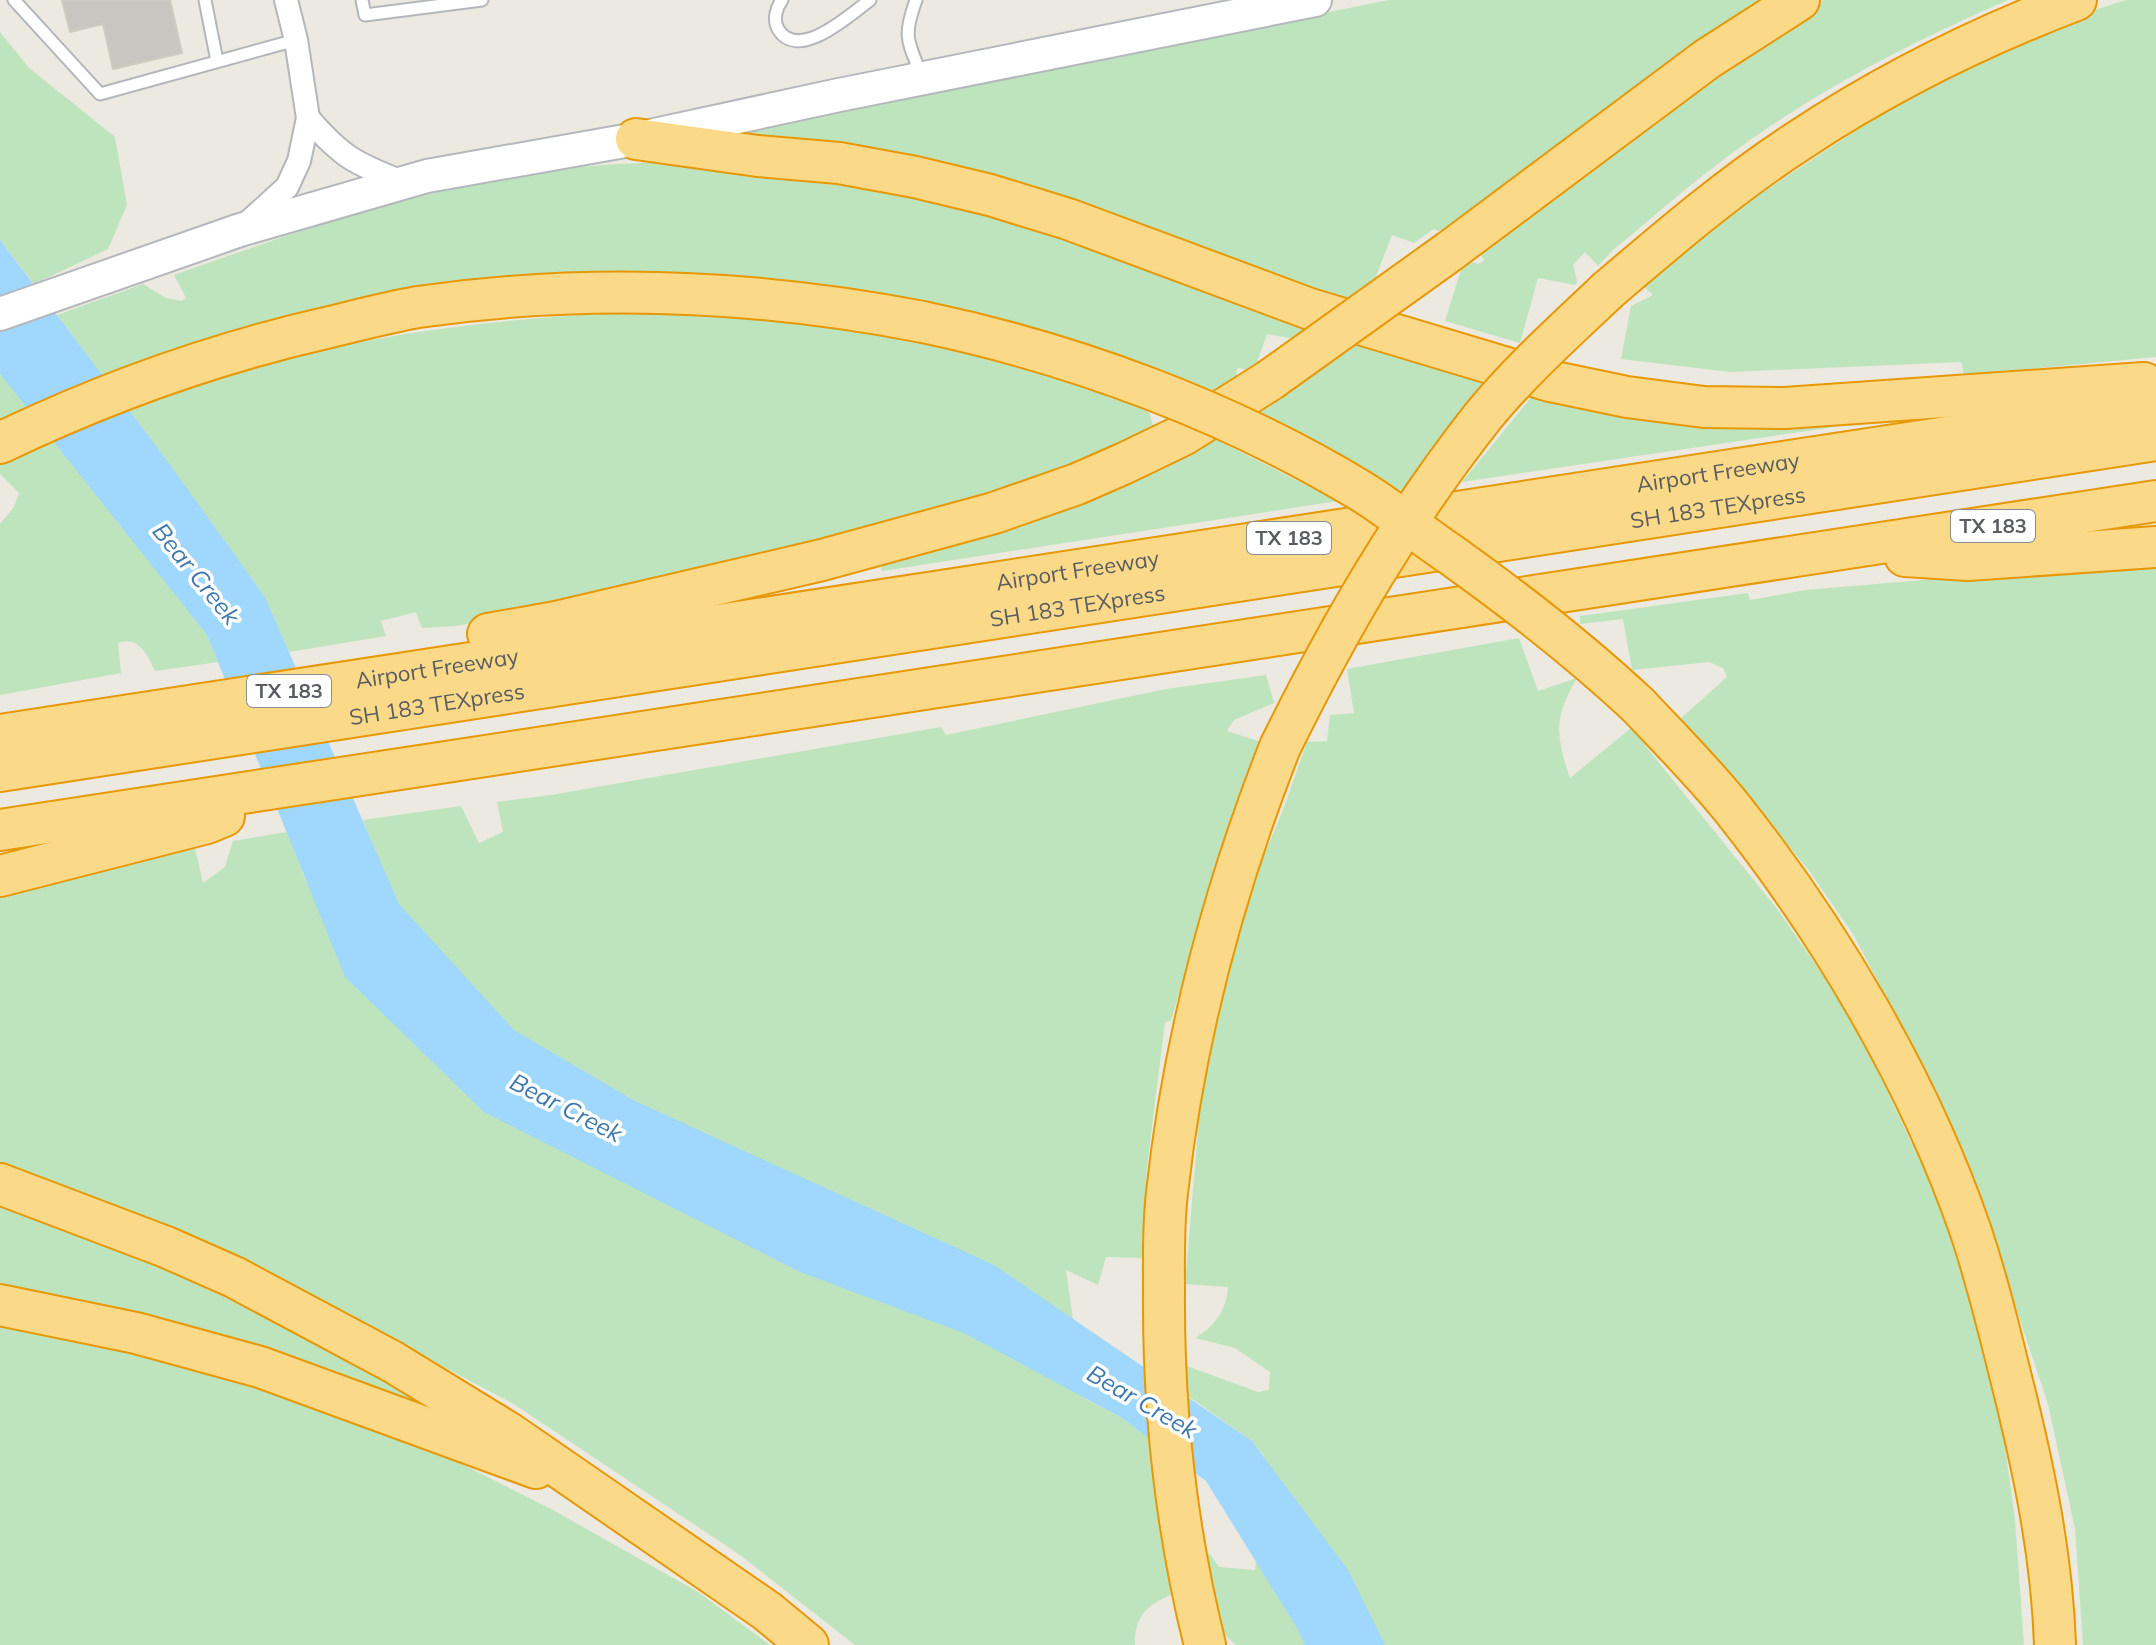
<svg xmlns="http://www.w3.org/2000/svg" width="2156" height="1645" viewBox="0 0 2156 1645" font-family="Mulish,sans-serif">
  <rect width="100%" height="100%" fill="#ece9e0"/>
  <!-- green -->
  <g fill="#bee4bd">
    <path d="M1389,0H1766L1446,234L1434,229L1414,243L1392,235L1370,292L1352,306L738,141L730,131Z"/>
    <path d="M1824,0H2008C1912,42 1815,91 1731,154C1690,184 1652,218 1613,250L1598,266L1585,252L1573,265L1577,281L1575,285L1538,278L1520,343L1445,321L1464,260L1479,264L1484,260L1476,247L1713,71Z"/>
    <path d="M2126,0H2156V357L1964,375L1961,362L1730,372L1621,359L1631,306L1653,295L1642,285L1737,209L1930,82L2073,17Z"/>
    <path d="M0,32L29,68L115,137L127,205L108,249L34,284L0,240Z"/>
    <path d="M668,162L871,176L1328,324L1304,341L1267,334L1254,371L1238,368L1236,372L1239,379L1216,393C1168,373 1119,354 1069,338C882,279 684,262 489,281C414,289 336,301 264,322C209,338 156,358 103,376L57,315L143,284L166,298L182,301L186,298L174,275C286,235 398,196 515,175C566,166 617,164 668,162Z"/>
    <path d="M627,313C806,316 984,342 1149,412L1155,432L987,504L573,605L456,626L422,628L416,612L381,621L386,636L289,652L265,597L129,410C188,389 247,367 308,353C414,329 519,317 627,313Z"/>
    <path d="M1358,335L1491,379L1403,492L1254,410Z"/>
    <path d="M0,374L29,408L0,421Z"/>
    <path d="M1538,389L1868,422L1462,482Z"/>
    <path d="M1211,437L1338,501L882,571L880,563L965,542L1044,516Z"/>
    <path d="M55,442L207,635L218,662L155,671C148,655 138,635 118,643L121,673L0,695V524L14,507L19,493L0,474V465Z"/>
    <path d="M2156,560V1645H2083L2075,1529L2048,1404L1992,1236L1938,1096L1853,934L1810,872L1768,820L1680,719L1727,677L1723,668L1709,662L1632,670L1623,619L1580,624V616L1748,593L1750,600L1806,590Z"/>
    <path d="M1519,638L1538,691L1577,678C1553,719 1556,735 1570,778L1631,728L1778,910L1853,1019L1954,1233L1981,1328L2003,1432L2015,1519L2024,1645H1236L1221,1632L1206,1549L1219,1567L1255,1570L1264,1456L1252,1441L1185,1394L1184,1365L1258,1392L1269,1390L1270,1372L1235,1348L1195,1338C1214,1327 1227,1310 1228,1287L1185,1284L1200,1107L1215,1034L1247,896L1283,810L1307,742L1327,741L1330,715L1354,713L1347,669Z"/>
    <path d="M1266,675L1274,703L1234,720L1227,731L1261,742L1210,886L1171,1021L1165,1022L1147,1167L1143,1258L1106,1257L1098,1285L1066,1270L1084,1398L1122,1418L1149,1438L1171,1595C1146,1605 1134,1618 1135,1645H855L740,1555L512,1403L219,1249L0,1163V892L142,858L195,848L203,883L225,867L233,841L287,832L306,882L388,881L363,820L461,806L479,843L503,832L497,802L551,795L941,727L946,735L1166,689Z"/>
    <path d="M0,1206L154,1265L289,1327L477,1428L0,1289Z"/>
    <path d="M0,1322L159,1355L322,1408L440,1453L553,1510L698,1592L770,1645H0Z"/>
  </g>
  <!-- water -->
  <path fill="#9fd7fd" d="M0,240L163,455L265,597L399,904L514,1030L633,1100L994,1265L1252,1441L1348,1570L1385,1645H1305L1297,1628L1206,1481L1122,1418L966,1334L800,1272L484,1112L345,977L207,635L0,374Z"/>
  <!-- building -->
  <path fill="#c9c5c0" stroke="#d0cabf" stroke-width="2" d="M62,0H170L182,53L113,69L103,24L70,32Z"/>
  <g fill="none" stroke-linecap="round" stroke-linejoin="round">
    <!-- service casing -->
    <g stroke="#b3b7bb" stroke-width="15">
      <g id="service">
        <path d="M14,0L100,94L296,40"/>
        <path d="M205,0L217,61"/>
        <path d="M362,0L365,15L482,0"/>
        <path d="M782,0C776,8 773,20 778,29C798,63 851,14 870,0"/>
        <path d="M916,0C903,36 907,40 921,74"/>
      </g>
    </g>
    <!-- minor casing -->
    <g stroke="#b3b7bb" stroke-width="26">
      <g id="minor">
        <path d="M308,118C342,157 354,163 402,182"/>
        <path d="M244,226L287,187L299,161L308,118L296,40L286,0"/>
      </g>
    </g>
    <!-- secondary casing -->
    <g stroke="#b4b8bd" stroke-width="36">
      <path id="secondary" d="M0,314L240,230L427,176L636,139L839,95L1315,0"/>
    </g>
    <!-- motorway casing -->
    <g stroke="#e79805" stroke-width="44">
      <g id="motorway">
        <path d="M636,139L758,156L839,163L915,177L990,195L1068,219L1310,309L1550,381L1627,397L1704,407L1785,408L2144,383"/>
        <path d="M1450,251L1707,59L1799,0"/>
        <path d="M1608,290C1670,237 1732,184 1800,140C1886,83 1979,37 2076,0"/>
        <path d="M0,443C106,392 215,353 330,327C359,320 389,312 418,307C586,283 757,290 923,322"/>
        <path d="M1905,556L1968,560L2156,547"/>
        <path d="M488,634L556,622L822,560L994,513L1077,484L1125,463L1183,435L1270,380"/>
        <path d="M1638,705C1670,739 1703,772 1732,808C1830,931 1920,1083 1971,1232C1987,1280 1999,1329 2011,1378C2033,1465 2052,1554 2055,1645"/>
        <path id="s1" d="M0,735L2156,405"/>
        <path id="s2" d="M0,771L2156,440"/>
        <path d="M0,830L2156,501"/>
        <path d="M0,876L207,823L224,816"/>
        <path d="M0,1184L166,1247L234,1277L393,1362L509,1433L767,1611L808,1645"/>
        <path d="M0,1305L136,1333L260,1367L536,1468"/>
        <path d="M1205,1645C1176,1529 1163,1410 1164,1290C1164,1258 1163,1225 1167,1193C1184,1037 1223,892 1280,747"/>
      </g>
    </g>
    <!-- service -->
    <use href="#service" stroke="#fff" stroke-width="11"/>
    <!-- minor -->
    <use href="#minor" stroke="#fff" stroke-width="22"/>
    <!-- secondary -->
    <use href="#secondary" stroke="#fff" stroke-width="32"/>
    <!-- motorway -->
    <use href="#motorway" stroke="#fad989" stroke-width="40"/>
    <!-- motorway-bridge casing -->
    <g stroke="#e79805" stroke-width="44" stroke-linecap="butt">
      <g id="motorway-bridge">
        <path d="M923,322C1075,354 1229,411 1361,491C1392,510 1420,534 1450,554C1516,601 1579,650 1638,705"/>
        <path d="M1270,380L1450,251"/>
        <path d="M1280,747C1339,627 1401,520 1484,415C1521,370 1566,330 1608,290"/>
      </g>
    </g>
    <!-- motorway-bridge -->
    <use href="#motorway-bridge" stroke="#fad989" stroke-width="40"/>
  </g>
  <g text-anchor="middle" stroke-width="7" stroke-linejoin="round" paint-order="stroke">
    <!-- shield labels -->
    <g fill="#fff" stroke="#8b8e90" stroke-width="2">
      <rect x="1951" y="510" width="84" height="32" rx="6"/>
      <rect x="1247" y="522" width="84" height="32" rx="6"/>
      <rect x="247" y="675" width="84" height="32" rx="6"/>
    </g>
    <g font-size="20" font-weight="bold" fill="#595d61">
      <text x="1993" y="533">TX 183</text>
      <text x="1289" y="545">TX 183</text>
      <text x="289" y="698">TX 183</text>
    </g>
    <!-- street labels -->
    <g font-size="22" fill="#595d61" stroke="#fff">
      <text dy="8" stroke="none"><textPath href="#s1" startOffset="1738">Airport Freeway</textPath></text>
      <text dy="8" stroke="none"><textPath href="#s2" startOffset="1738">SH 183 TEXpress</textPath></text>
      <text dy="8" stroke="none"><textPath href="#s1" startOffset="1090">Airport Freeway</textPath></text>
      <text dy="8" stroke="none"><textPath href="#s2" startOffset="1090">SH 183 TEXpress</textPath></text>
      <text dy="8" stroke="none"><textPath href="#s1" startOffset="442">Airport Freeway</textPath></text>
      <text dy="8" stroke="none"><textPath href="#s2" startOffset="442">SH 183 TEXpress</textPath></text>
    </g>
    <!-- water labels -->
    <g font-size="24" font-style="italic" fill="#3e78ae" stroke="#fff">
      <text transform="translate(196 574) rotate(51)" y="8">Bear Creek</text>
      <text transform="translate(566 1108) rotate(27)" y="8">Bear Creek</text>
      <text transform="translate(1142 1402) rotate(30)" y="8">Bear Creek</text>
    </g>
  </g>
</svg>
